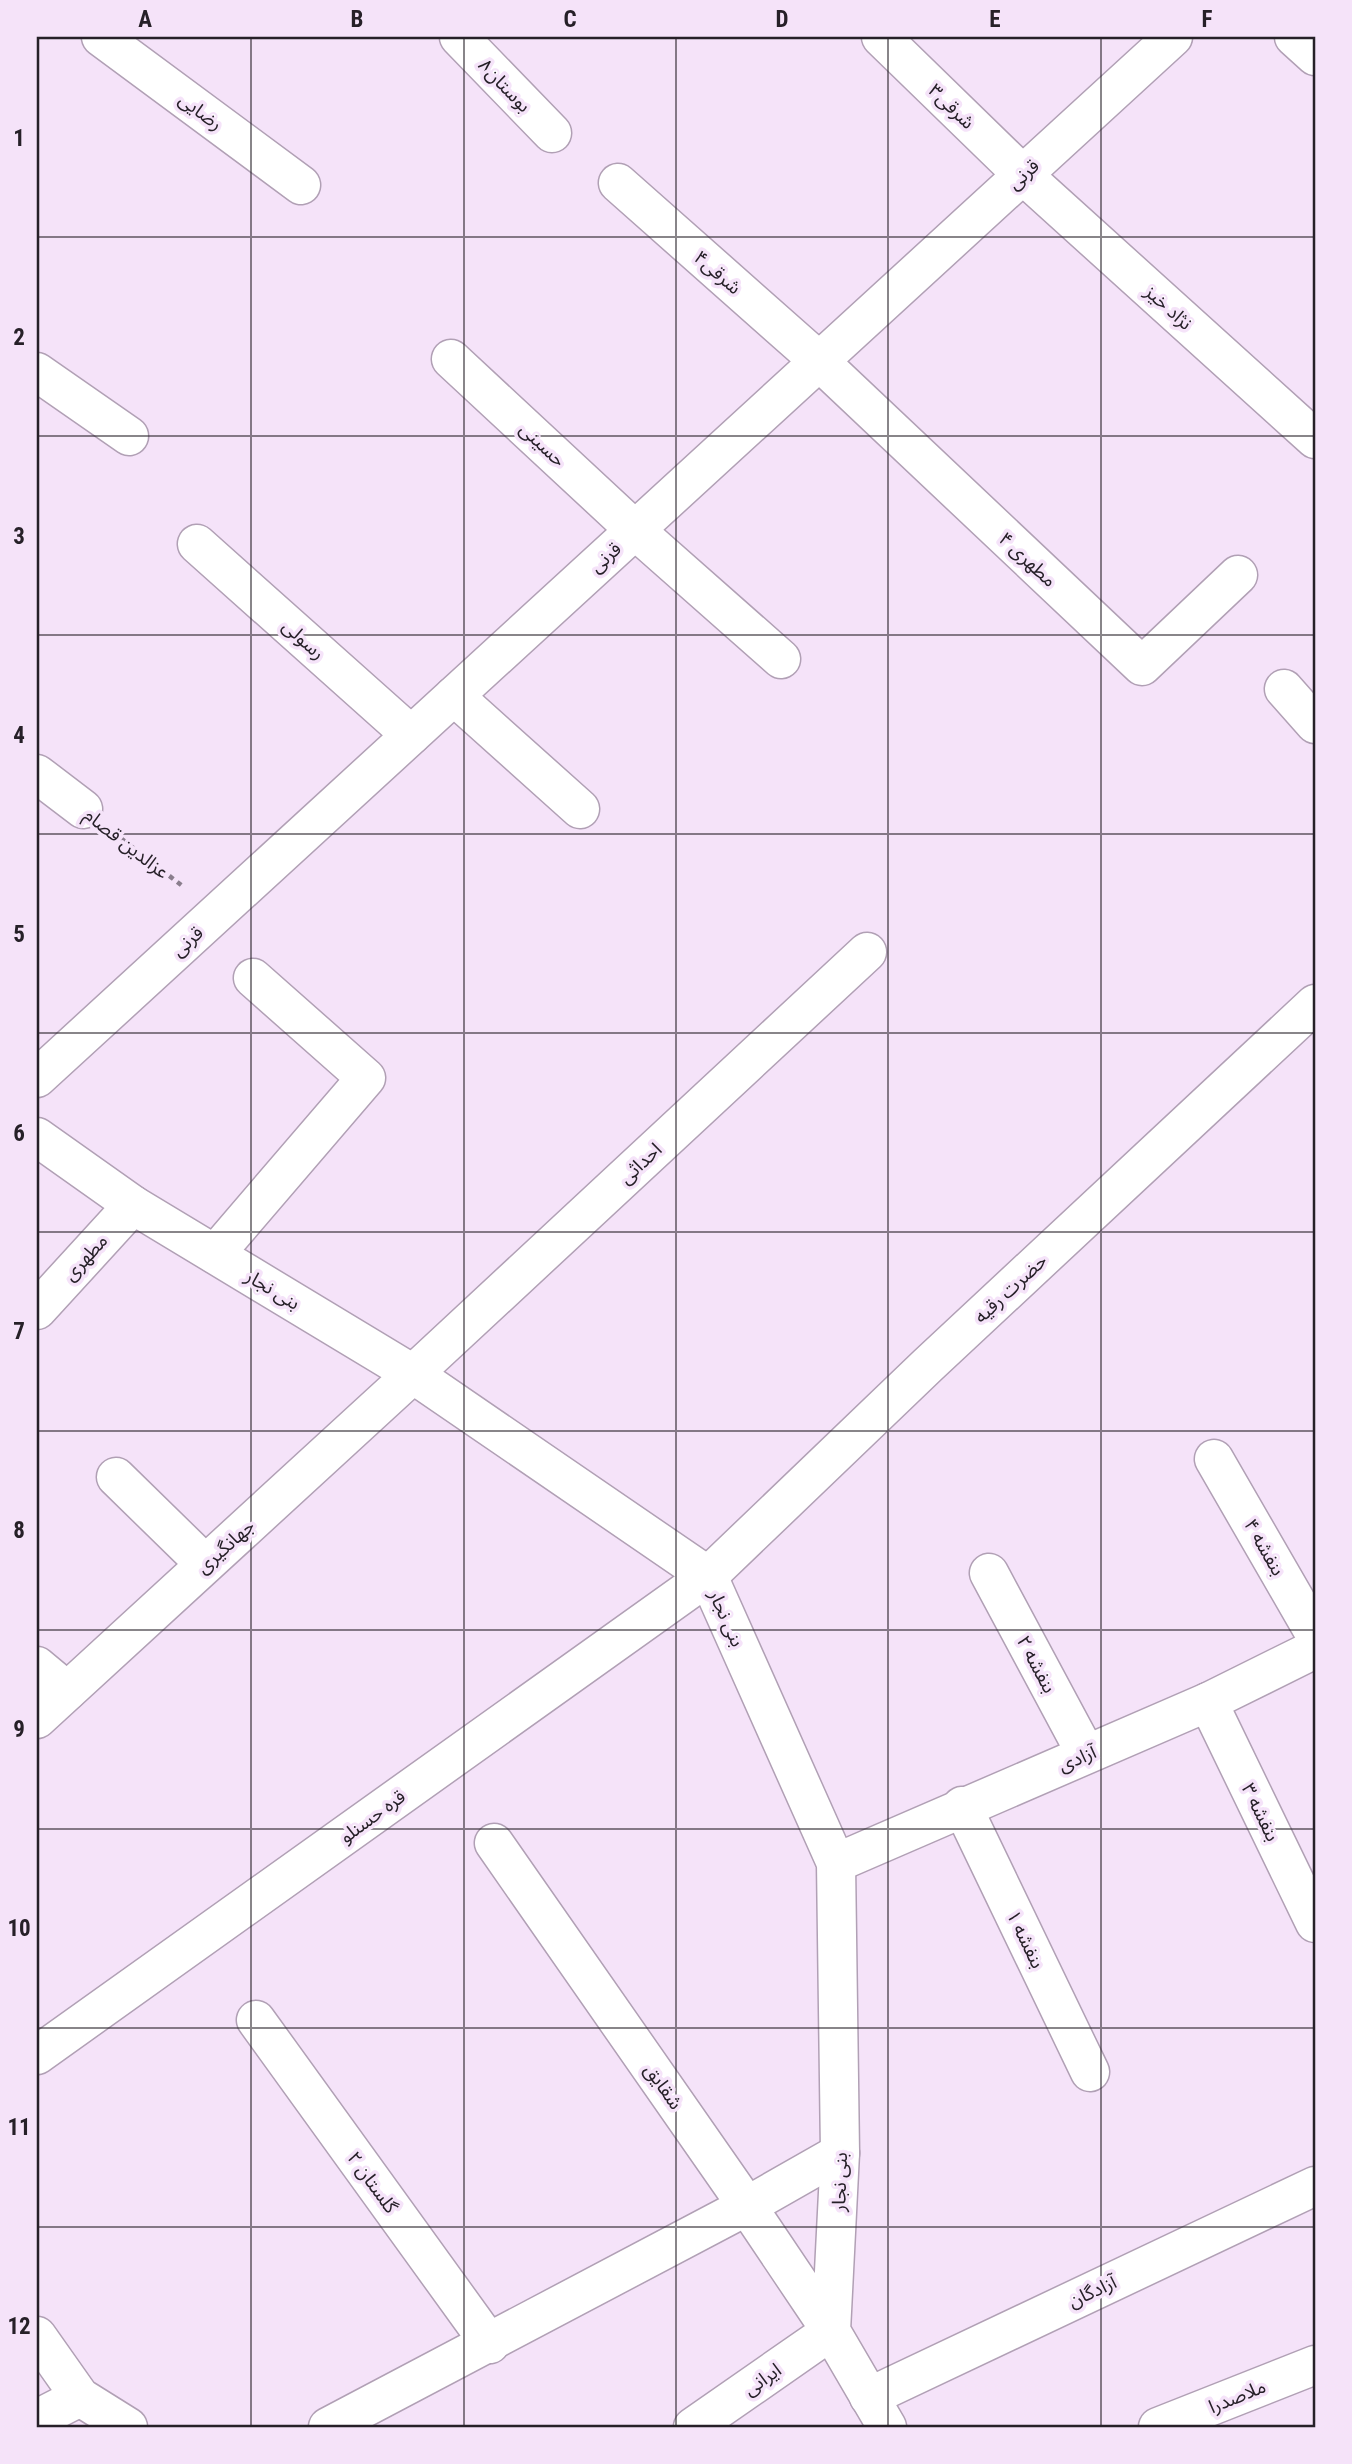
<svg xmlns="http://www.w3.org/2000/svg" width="1352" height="2464" viewBox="0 0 1352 2464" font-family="'Roboto Condensed','Noto Sans Arabic',sans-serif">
  <rect width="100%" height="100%" fill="#f5e3f9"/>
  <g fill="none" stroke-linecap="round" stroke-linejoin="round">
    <!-- minor casing -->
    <g stroke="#b1a0b5" stroke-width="41">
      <g id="minor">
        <path d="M101,37L301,185"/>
        <path d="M459,37L552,133"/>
        <path d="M881,37L1023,175L1315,439"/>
        <path d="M1294,37L1315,56"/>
        <path d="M618,183L819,361L1142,666L1238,575"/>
        <path d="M451,359L635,530L781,659"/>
        <path d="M37,372L129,436"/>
        <path d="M197,544L411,735"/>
        <path d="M1284,689L1315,724"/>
        <path d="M454,696L580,809"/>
        <path d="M37,774L83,809"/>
        <path d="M37,1078L1173,37"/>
        <path d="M215,1254L366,1078L253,978"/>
        <path d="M37,1310L133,1205"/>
        <path d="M1214,1459L1315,1634"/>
        <path d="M116,1477L205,1564"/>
        <path d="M989,1573L1086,1754"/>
        <path d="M37,1666L67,1691"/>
        <path d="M1208,1702L1315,1923"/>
        <path d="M37,1719L413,1374L867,952"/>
        <path d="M962,1806L1090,2072"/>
        <path d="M494,1843L747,2206L831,2331L693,2427"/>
        <path d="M836,1863L1208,1702L1315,1649"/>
        <path d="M256,2020L490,2344"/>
        <path d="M37,2055L708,1576L928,1365L1315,1004"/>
        <path d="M37,2336L80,2397L128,2427"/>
        <path d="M869,2397L1315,2186"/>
        <path d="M37,2419L80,2397"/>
        <path d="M328,2427L747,2206L840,2153"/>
        <path d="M1158,2427L1315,2365"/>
      </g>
    </g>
    <!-- major casing -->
    <g stroke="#b1a0b5" stroke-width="41">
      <path id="major" d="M37,1137L133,1205L413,1374L708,1576L836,1863L840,2153L831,2331L887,2427"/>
    </g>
    <!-- path -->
    <path stroke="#8a7e8d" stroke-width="4.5" stroke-dasharray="5 5" stroke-linecap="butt" d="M114,833L185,888"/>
    <!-- minor -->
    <use href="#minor" stroke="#fff" stroke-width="38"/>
    <!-- major -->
    <use href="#major" stroke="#fff" stroke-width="38"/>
  </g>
  <!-- grid -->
  <path fill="none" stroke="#262028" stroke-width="2" stroke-opacity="0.55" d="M251,37V2427M464,37V2427M676,37V2427M888,37V2427M1101,37V2427M37,237H1315M37,436H1315M37,635H1315M37,834H1315M37,1033H1315M37,1232H1315M37,1431H1315M37,1630H1315M37,1829H1315M37,2028H1315M37,2227H1315"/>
  <g text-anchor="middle" stroke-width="7" stroke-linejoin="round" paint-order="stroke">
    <!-- street labels -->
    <g font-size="19" fill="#262028" stroke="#f5e3f9">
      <text transform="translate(505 85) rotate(46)" y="7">بوستان۸</text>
      <text transform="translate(952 106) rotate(44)" y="7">۳شرقی</text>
      <text transform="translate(201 111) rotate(37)" y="7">رضایی</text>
      <text transform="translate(1023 174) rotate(-42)" y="7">قرنی</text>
      <text transform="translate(718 272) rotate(41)" y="7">۴شرقی</text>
      <text transform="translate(1169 307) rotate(42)" y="7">نژاد خیز</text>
      <text transform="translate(543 444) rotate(43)" y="7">حسینی</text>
      <text transform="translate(605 557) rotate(-42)" y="7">قرنی</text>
      <text transform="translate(1028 559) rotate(43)" y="7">مطهری ۴</text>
      <text transform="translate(304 639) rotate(42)" y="7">رسولی</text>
      <text transform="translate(127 843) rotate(38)" y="7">عزالدین قصام</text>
      <text transform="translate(187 941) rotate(-42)" y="7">قرنی</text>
      <text transform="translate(640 1163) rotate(-43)" y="7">احداثی</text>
      <text transform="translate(85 1257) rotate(-48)" y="7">مطهری</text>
      <text transform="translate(1010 1288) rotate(-43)" y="7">حضرت رقیه</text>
      <text transform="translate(273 1289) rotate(31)" y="7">بنی نجار</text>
      <text transform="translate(225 1546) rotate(-42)" y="7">جهانگیری</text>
      <text transform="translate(1265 1547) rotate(60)" y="7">بنفشه ۴</text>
      <text transform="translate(727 1618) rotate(66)" y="7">بنی نجار</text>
      <text transform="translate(1037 1664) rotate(62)" y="7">بنفشه ۲</text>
      <text transform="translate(1077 1758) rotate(-23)" y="7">آزادی</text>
      <text transform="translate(1261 1812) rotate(64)" y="7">بنفشه ۳</text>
      <text transform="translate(372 1816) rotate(-36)" y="7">قره حسنلو</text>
      <text transform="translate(1026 1939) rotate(64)" y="7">بنفشه ۱</text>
      <text transform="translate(664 2086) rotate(55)" y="7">شقایق</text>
      <text transform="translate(373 2182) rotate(54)" y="7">گلستان ۲</text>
      <text transform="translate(839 2182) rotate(-88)" y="7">بنی نجار</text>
      <text transform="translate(1092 2291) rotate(-25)" y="7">آزادگان</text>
      <text transform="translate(762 2379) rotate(-35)" y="7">ایرانی</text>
      <text transform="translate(1237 2396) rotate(-22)" y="7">ملاصدرا</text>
    </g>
  </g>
  <!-- border -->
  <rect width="1352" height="2464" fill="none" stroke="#f5e3f9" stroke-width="77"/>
  <rect x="38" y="38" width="1276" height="2388" fill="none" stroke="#262028" stroke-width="2.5"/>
  <g font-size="23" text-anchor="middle" font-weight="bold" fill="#262028">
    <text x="145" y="27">A</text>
    <text x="357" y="27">B</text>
    <text x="570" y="27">C</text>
    <text x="782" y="27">D</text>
    <text x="995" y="27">E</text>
    <text x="1207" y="27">F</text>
    <text x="19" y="146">1</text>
    <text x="19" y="345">2</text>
    <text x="19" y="544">3</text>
    <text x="19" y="743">4</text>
    <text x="19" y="942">5</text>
    <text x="19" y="1141">6</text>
    <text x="19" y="1339">7</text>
    <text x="19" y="1538">8</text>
    <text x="19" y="1737">9</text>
    <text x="19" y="1936">10</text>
    <text x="19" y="2135">11</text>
    <text x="19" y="2334">12</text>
  </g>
</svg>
